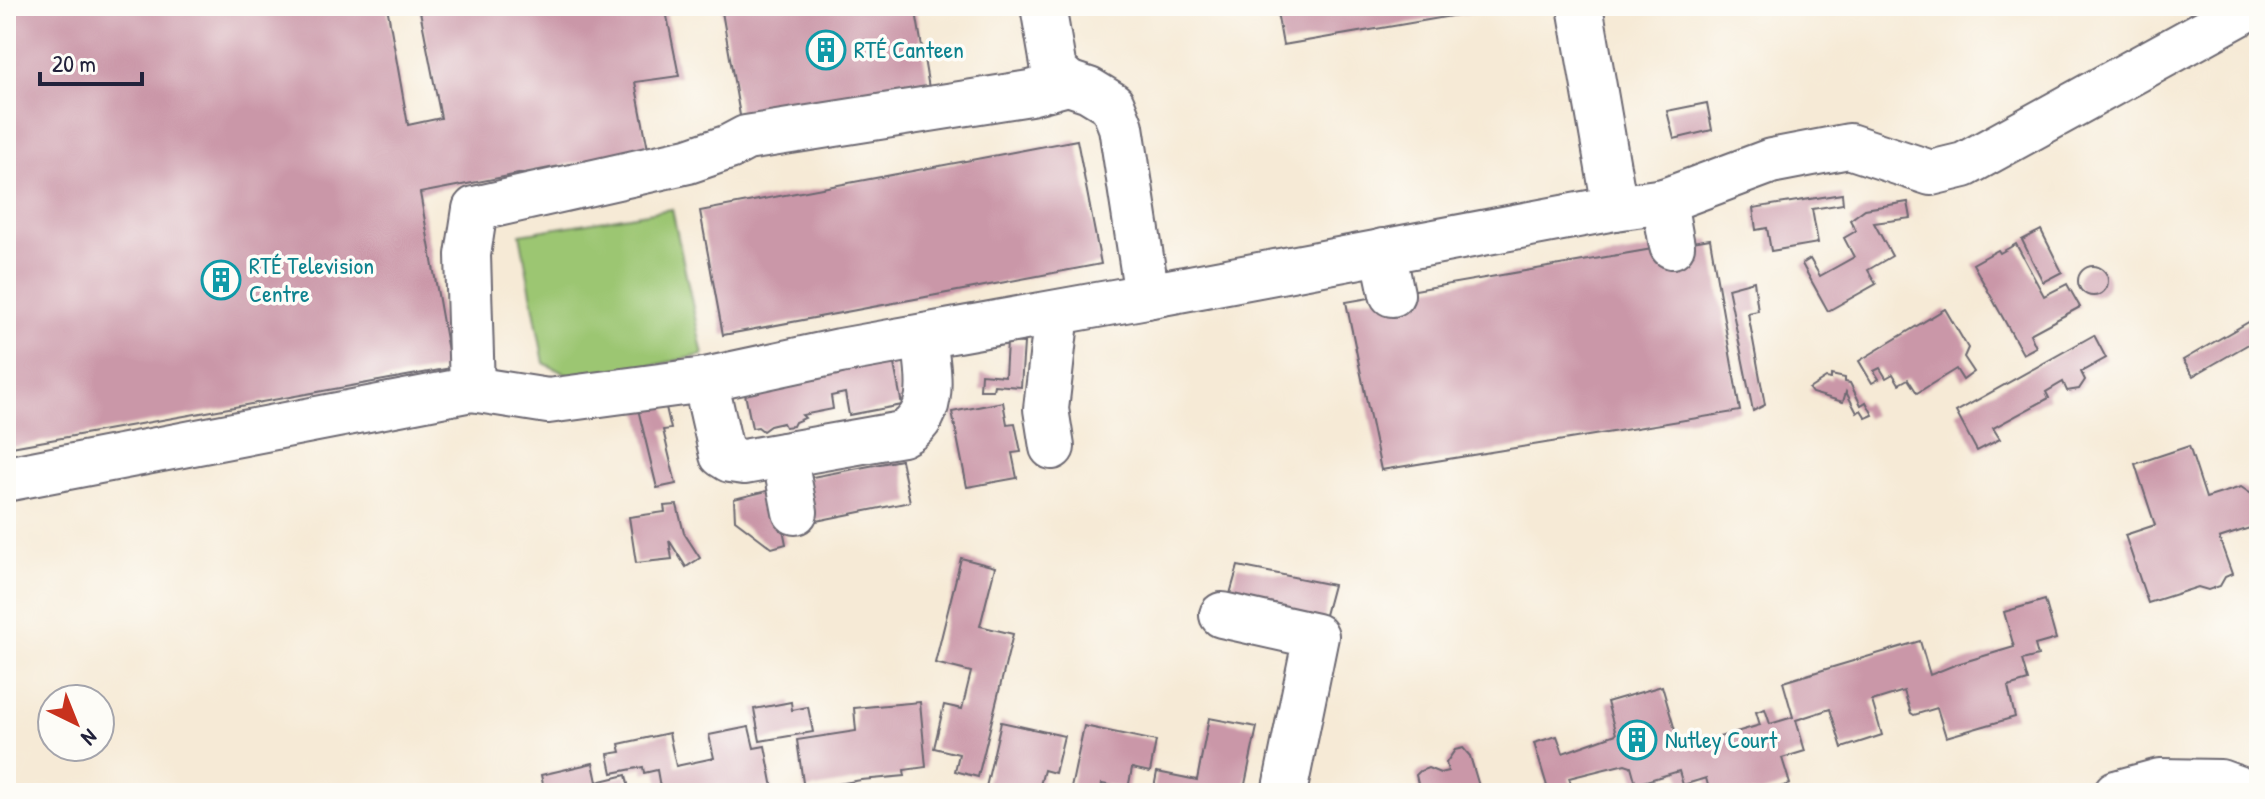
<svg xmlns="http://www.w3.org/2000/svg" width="2265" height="799" viewBox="0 0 2265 799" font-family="'Patrick Hand',sans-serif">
  <rect width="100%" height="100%" fill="#fdfcf7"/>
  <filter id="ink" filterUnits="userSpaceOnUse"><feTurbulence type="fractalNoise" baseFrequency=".0125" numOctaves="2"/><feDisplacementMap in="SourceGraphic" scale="16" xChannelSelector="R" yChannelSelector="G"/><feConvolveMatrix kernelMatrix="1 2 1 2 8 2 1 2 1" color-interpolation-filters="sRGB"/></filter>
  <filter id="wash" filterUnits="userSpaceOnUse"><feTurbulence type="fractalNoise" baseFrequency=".006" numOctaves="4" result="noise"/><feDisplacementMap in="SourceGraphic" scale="32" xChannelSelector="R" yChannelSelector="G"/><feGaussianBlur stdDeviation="1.8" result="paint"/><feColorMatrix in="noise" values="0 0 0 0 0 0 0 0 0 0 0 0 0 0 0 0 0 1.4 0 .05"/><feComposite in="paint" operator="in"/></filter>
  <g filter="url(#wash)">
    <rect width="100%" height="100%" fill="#f6ead6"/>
    <!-- green -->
    <path fill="#9cc672" stroke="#5f7456" stroke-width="2" d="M672,209L703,355L579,381L544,363L520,234Z"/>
    <g id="blocks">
      <!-- building -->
      <g fill="#ca97a8">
        <path d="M6,6H387L408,125L441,118L419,6H665L679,76L635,82L648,149L420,193L451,368L6,448Z"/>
        <path d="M721,6H915L930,94L742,127Z"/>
        <path d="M1276,6H1498V8L1283,45Z"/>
        <path d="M1707,103L1712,130L1674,139L1667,111Z"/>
        <path d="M1077,140L1101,264L723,335L700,211Z"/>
        <path d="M1842,194L1843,204L1812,209L1818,243L1771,251L1767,228L1756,230L1753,208Z"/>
        <path d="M1908,202L1911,218L1874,223L1892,256L1868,270L1876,284L1828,311L1802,264L1810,259L1820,276L1854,257L1844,238L1856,231L1850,220L1865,209Z"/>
        <path d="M2041,230L2062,272L2043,282L2022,240Z"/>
        <path d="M1710,239L1740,411L1381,470L1346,302Z"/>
        <path d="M2016,244L2044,296L2067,284L2080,307L2030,334L2036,347L2023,354L1973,264L1998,250L2000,253Z"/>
        <circle cx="2093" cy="281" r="15"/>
        <path d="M1754,281L1758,311L1748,313L1765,405L1753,411L1728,288Z"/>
        <path d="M1945,309L1968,348L1964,357L1974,372L1963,380L1956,369L1917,393L1908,379L1899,384L1893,374L1886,378L1880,368L1874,371L1879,379L1872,383L1859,361Z"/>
        <path d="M2259,316V338L2193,376L2183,360Z"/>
        <path d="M2094,335L2106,358L2081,372L2085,380L2079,389L2067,391L2063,382L2046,392L2049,398L1993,428L2000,439L1977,451L1956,412Z"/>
        <path d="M1007,342L1024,343L1021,387L994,385L993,390H980L981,374L1005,376Z"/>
        <path d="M893,359L902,405L849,415L845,393L831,396L833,409L802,415L805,418L795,422L793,426L785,427L783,423L770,426L763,431L758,427L752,428L743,384Z"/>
        <path d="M1831,375L1845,378V382L1850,383L1861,405L1866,402L1873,415L1866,418L1861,410L1857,413L1846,392L1843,402L1812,393L1809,389L1826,378L1831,379Z"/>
        <path d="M1003,402L1007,424L1015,423L1021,452L1012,453L1017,478L967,487L952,412Z"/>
        <path d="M665,403L671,429L663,430L676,484L657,488L638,409Z"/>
        <path d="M2189,446L2206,498L2241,487L2256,497L2259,513L2253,527L2219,538L2232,574L2225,577L2220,586L2208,590L2198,587L2148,603L2125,535L2155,525L2135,464Z"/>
        <path d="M901,460L910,502L816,521L807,478Z"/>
        <path d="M775,489L786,544L772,548L735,520L734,499Z"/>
        <path d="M677,505L684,533L700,558L686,567L669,540L672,559L636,563L629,517L665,512L664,506Z"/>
        <path d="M961,558L995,567L980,626L1013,634L978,777L955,771L959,754L934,748L944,705L962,709L971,672L935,663Z"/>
        <path d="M1238,566L1333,585L1322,626L1226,608Z"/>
        <path d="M2045,600L2056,639L2035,645L2038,656L2022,660L2028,681L2008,687L2015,717L1946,737L1937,708L1914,715L1911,713L1904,691L1872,701L1882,735L1842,748L1830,709L1796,720L1805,751L1782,758L1790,784L1761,793H1710L1706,778L1683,785L1679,771L1636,784L1631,766L1625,764L1569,778L1574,793H1525L1547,786L1534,743L1557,736L1563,753L1616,734L1607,702L1662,686L1679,744L1698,738L1699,743L1760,725L1756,712L1765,709L1770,724L1793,717L1783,682L1920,641L1930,675L1957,664L2014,647L2004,612Z"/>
        <path d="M791,702L792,710L808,707L813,732L760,741L754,709Z"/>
        <path d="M920,702L926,767L904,770L905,776L861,780L804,790L797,740L856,731L854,708Z"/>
        <path d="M1209,718L1257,727L1244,789L1255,793H1153L1157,772L1197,780Z"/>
        <path d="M1001,722L1064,736L1055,773L1044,770L1039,789L1019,785L1017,793H1011L986,787Z"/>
        <path d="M1084,726L1156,741L1150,772L1132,768L1128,789L1102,784L1100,793H1070Z"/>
        <path d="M749,727L754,748L765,746L774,793H661L657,770L644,773L643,767L612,773L608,754L621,752L619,744L669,733L676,766L714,758L709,735Z"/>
        <path d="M1463,748L1470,756L1481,793H1420L1416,775L1420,771L1428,768L1440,773L1448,771L1446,763L1455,750Z"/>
        <path d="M593,763L597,782L626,775L630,793H545L541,775Z"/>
      </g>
    </g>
  </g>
  <g filter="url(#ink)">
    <use href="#blocks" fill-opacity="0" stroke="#6c6871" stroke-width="2"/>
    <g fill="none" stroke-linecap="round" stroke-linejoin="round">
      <!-- minor casing -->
      <g stroke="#6c6871" stroke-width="48">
        <g id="minor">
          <path d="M1043,6L1054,70L1068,83"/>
          <path d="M1664,201L1672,246"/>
          <path d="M1615,208L1664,201L1771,161L1849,146L1931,173L1964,165L2253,6"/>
          <path d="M1383,251L1392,294"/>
          <path d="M705,380L722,455L730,460L744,462L902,434C939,416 928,371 924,337"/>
          <path d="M472,389L548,401L705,380L840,351L1147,296"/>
          <path d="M1052,447L1046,409L1055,330L1054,314"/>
          <path d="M784,455L795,512"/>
          <path d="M6,479L472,389L468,255L475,209L688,161L729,147L746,138L1030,93L1068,83L1089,90L1112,104L1121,127L1147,296L1615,208L1580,6"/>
          <path d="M1222,615L1316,636L1284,793"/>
          <path d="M2116,793L2160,781L2220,782L2250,793"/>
        </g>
      </g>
      <!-- minor -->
      <use href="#minor" stroke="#fff" stroke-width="44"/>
    </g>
  </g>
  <!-- icons -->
  <defs>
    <g id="building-ring" transform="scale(2)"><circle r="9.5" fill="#fdfcf7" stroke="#0f9aa8" stroke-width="1.5"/><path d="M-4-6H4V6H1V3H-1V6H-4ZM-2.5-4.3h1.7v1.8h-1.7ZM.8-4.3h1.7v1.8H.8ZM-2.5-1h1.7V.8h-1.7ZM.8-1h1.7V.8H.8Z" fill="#0f9aa8"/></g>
  </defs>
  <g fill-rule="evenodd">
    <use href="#building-ring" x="826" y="50"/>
    <use href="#building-ring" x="221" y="280"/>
    <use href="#building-ring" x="1637" y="740"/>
  </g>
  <g text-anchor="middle" stroke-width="7" stroke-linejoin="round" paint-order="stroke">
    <!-- culture labels -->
    <g font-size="24" fill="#0d838f" stroke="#fdfcf7" text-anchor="start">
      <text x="854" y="58">RTÉ Canteen</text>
      <text x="249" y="274">RTÉ Television<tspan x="249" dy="28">Centre</tspan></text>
      <text x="1665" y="748">Nutley Court</text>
    </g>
  </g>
  <!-- margin -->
  <rect width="2265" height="799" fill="none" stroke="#fdfcf7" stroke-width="32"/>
  <!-- north arrow -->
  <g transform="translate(76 723) rotate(137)"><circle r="38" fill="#fdfcf7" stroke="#a5a5ac" stroke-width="2"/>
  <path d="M0-6L14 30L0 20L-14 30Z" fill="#c8321e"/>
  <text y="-12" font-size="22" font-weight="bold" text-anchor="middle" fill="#22223b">N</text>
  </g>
  <!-- scale -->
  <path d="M40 72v12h102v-12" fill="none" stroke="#22223b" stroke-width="4"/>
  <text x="52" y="72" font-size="24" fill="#22223b" stroke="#fdfcf7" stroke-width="6" paint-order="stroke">20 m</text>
</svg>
